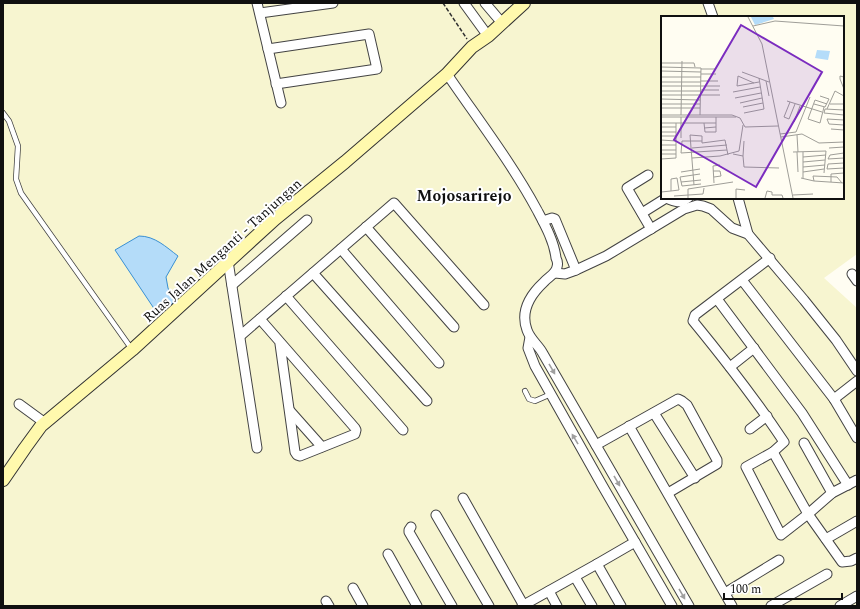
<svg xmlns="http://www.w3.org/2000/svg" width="860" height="609" viewBox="0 0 860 609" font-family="Spectral,serif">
  <rect width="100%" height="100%" fill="#fffdf2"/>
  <!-- farmland -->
  <path fill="#f7f5d0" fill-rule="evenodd" d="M3,3H857V254L824,278L857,308V606H3ZM662,17H843V198H662Z"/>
  <!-- water -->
  <path fill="#b4dcf9" stroke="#388fd3" d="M139,236C155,236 166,247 178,256L166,277L168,288L174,302L159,316L115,250Z"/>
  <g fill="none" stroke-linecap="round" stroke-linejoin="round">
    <!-- lane casing -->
    <g stroke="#434343" stroke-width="6">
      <g id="lane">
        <path d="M3,113L9,121L18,146L16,179L21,193L131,348"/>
        <path d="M525,391L529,399L535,401L551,394"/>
      </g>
    </g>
    <!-- street casing -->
    <g stroke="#434343" stroke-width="11">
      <g id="street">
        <path d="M257,3L281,103"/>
        <path d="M464,3L488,36"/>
        <path d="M485,3L502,23"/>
        <path d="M708,3L713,17"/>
        <path d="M260,13L333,3"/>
        <path d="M268,49L369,34L377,69L276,84"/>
        <path d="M447,74C477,118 511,162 537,210C545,225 554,241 556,258C557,260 558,264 557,267C556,274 548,277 544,282C530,295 520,311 527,330C530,339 538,345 542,352L689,606"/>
        <path d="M648,175L627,188L651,229"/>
        <path d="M738,198L748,234"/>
        <path d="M642,213L666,198C675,202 680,204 688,198"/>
        <path d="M543,221L552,218L555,219L576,270"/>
        <path d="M366,227L454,327"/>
        <path d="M341,249L439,363"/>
        <path d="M770,258L695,315L693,321C725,360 756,400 784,442L773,452L746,467L781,535L808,514L832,493L857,480"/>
        <path d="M228,261L257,448"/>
        <path d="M313,273L427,401"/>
        <path d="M555,273L565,274L576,270L606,256L684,209L697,205L703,206L711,209L732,228L748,234L804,300L836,340L857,371"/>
        <path d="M852,274L857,281"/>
        <path d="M742,280L834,399L857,438"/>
        <path d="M232,285L307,220"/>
        <path d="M286,296L403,430"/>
        <path d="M717,299L802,413L848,485"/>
        <path d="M260,319L355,428L356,430L355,434L300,456L297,455L295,452L280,344"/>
        <path d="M240,336L394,203L484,305"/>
        <path d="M530,337L528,348L535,366L602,485L672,606"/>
        <path d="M730,367L754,348"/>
        <path d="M834,399L857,381"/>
        <path d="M19,404L45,423"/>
        <path d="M290,411L322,447"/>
        <path d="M654,413L695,478"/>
        <path d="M629,426L732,606"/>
        <path d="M750,429L767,416"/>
        <path d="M804,443L832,493"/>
        <path d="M596,445L678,399L682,401L687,405L717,460V464L668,493"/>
        <path d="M773,452L808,514L842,562L851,561L857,558"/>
        <path d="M463,498L524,606"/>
        <path d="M436,515L489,606"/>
        <path d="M411,527L409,530V532L452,606"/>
        <path d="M826,539L857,521"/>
        <path d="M388,554L417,606"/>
        <path d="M597,564L621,606"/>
        <path d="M575,577L592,606"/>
        <path d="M353,588L363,606"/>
        <path d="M549,591L557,606"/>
        <path d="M725,593L779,560"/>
        <path d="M326,601L329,606"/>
        <path d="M522,606L597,564L635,542"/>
        <path d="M771,606L827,574"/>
        <path d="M840,606L857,596"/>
      </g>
    </g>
    <!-- secondary casing -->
    <g stroke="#323232" stroke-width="14">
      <path id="secondary" d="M3,480L25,448L41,426L132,350L275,219L345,162L447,74L472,47L488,36L524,3"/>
    </g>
    <!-- path -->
    <path stroke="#323232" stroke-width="1.5" stroke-dasharray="4 2" stroke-linecap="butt" d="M443,3L467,39"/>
    <!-- lane -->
    <use href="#lane" stroke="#fff" stroke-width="4.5"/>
    <!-- street -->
    <use href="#street" stroke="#fff" stroke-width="9"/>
    <!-- secondary -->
    <use href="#secondary" stroke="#fff9ad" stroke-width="12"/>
  </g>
  <!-- one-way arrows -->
  <defs><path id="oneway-solid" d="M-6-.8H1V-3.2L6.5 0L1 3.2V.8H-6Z"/></defs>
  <g fill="#9f9f9f">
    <use href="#oneway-solid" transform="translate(552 369) rotate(60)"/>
    <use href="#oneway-solid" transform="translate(575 439) rotate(-121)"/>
    <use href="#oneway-solid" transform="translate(617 481) rotate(60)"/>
    <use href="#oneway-solid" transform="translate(682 594) rotate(60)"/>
  </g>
  <g text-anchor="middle" stroke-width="4" stroke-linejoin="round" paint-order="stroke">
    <!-- street labels -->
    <g font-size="14" fill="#101010" stroke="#fff">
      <text transform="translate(222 250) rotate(-42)" y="5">Ruas Jalan Menganti - Tanjungan</text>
    </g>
    <!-- quarter labels -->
    <g font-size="16" font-weight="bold" fill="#101010" stroke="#fff">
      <text x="464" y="201">Mojosarirejo</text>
    </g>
  </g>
  <!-- overview -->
  <g transform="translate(661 16)">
    <rect width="183" height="183" fill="#fffdf2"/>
    <path d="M90,1H112L113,3L94,9ZM156,34L169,35L167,44L154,42Z" fill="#b4dcf9"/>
    <path fill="none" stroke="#9f9e98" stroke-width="1" d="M87,1L101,28L132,182M92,10L114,5L183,10M0,47H33L34,51M0,51L40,52L39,99M40,53H55M0,55L40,56M81,56L108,66M40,58H55M0,61H40M183,61L179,60V63L183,73M40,65H57M105,65L108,80M0,66H40M93,67L77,60L76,70L98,66M0,70H40M40,70H59M40,74H58M0,75H39M72,76L99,71M0,79H59M74,82L100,77M0,83L39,84M126,85L161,96M129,86L123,101L128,103L134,88M79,87L101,82M0,88H39M153,88L164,91L168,83L159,80M169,88H183M82,91L102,87M163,91L159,107L147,103L154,84L166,88M0,92H39M166,93L174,75L183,80M183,94L164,93L163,97L183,99M83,97L103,93L98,62M0,99H71L79,102L84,111L117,110M20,99L21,45M0,101H75M183,104L166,103L168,108L183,109M133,106L139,90M0,107H55M43,107L44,116H55V101M0,111H15M43,112L55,111M170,113L183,114M0,116H15M119,118L135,116L149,81M136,119L137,136M0,120H15M120,121L141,118L158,127L183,126M20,122V101M0,124L15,125M41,125H21L20,137L66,134M0,129H15M31,132L66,129M168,132L183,131M0,134H15M132,136L165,135L163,157M136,136L137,156M142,136V162M183,137L169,139L167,143L183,142M0,138H15M72,138L82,140L83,151L118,152M82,140L83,125M142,141L165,139M31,142L59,140L78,135L82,109M0,143L15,142V107M142,146L164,144M183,147L167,148L166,153L183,152M142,151L164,149M52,155H59L60,160L53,161M20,156L39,153M142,156L163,153M39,158L19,161L21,170L40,168M140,162L153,165M20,166L40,164M170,166V158L183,157M53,167L52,150L59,149M181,167L176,161L152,160L153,165L183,167M33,169L29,119L41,120V127L64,124L67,139M0,176L10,175L18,174L16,162L10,163V175M132,179L152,178M13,180L42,178L43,172M27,182V173L72,166M75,182V173L84,174M104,182L106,175L111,176V179H121L122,182"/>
    <path fill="#7b2cbf" fill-opacity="0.15" stroke="#7b2cbf" stroke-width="2" d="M80,9L161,56L95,171L13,124Z"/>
    <rect width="183" height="183" fill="none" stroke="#101010" stroke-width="2"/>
  </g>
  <!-- border -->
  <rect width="860" height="609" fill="none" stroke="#101010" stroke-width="8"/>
  <!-- scale -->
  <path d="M724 593v6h118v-6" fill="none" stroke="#101010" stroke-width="2"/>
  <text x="730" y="593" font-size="12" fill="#101010" stroke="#ffffff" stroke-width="3" paint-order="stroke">100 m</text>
</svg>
